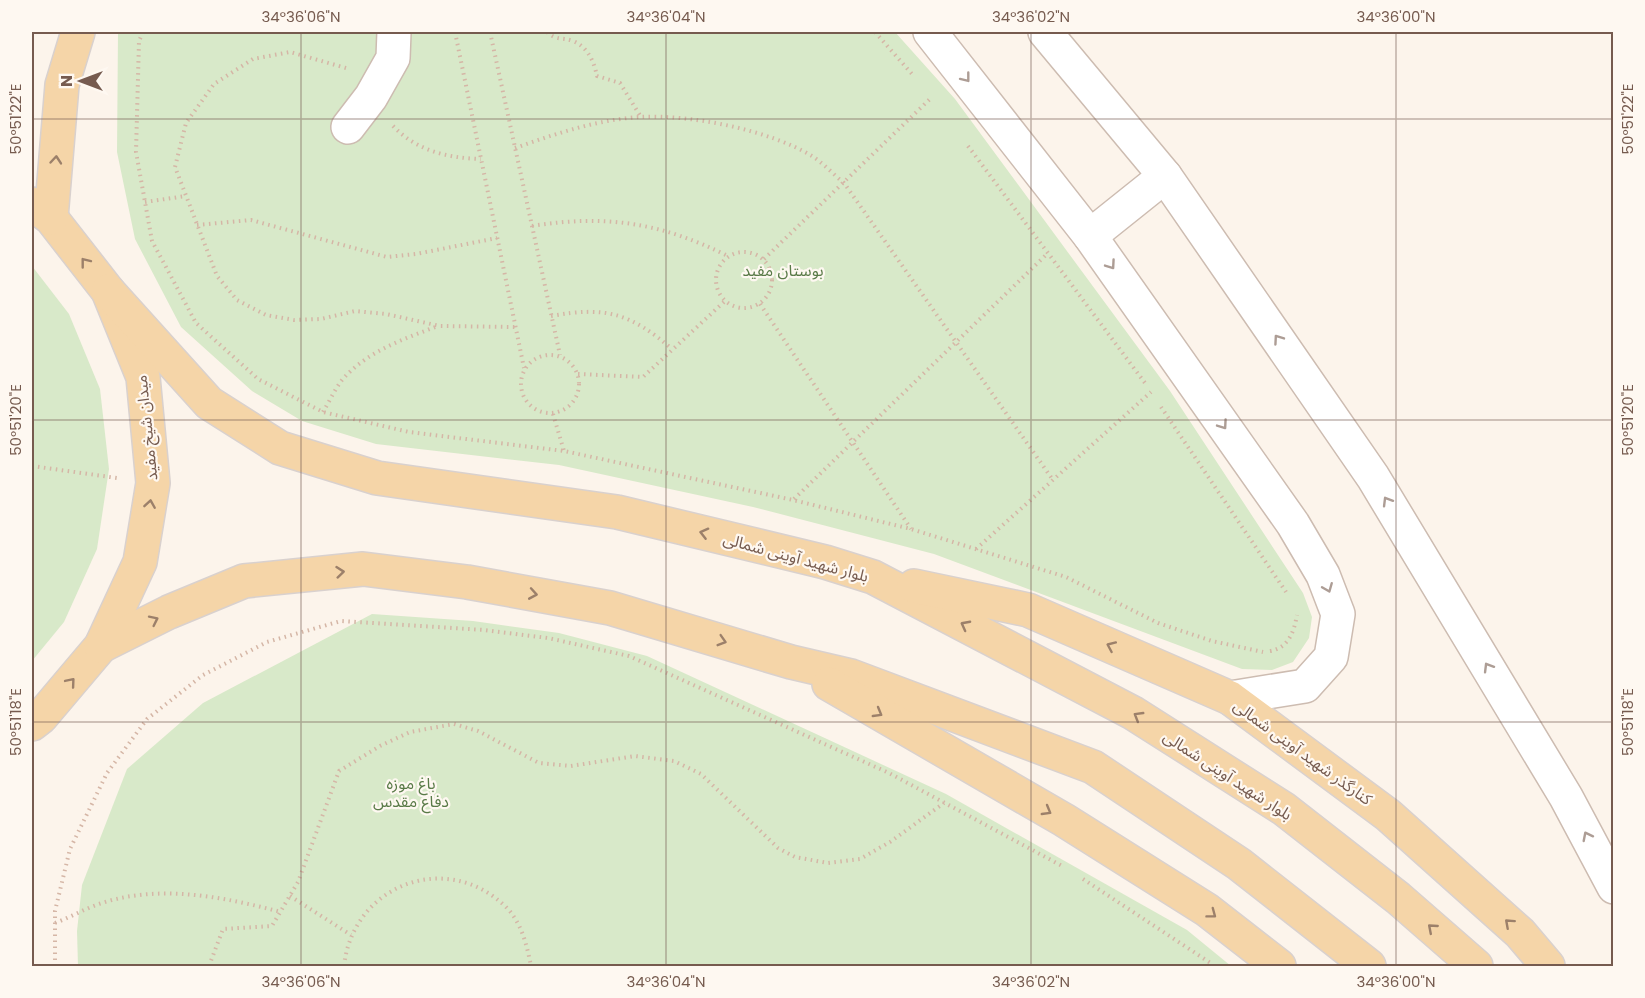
<svg xmlns="http://www.w3.org/2000/svg" width="1645" height="998" viewBox="0 0 1645 998" font-family="Poppins,'Noto Sans Arabic',sans-serif">
  <rect width="100%" height="100%" fill="#fcf4eb"/>
  <!-- green -->
  <g fill="#d8e9c9">
    <path d="M118,32H895L955,99L1170,391L1303,593L1312,617L1309,638L1293,662L1272,670L1242,669L934,554L753,507L559,465L376,444L302,421L252,391L181,327L135,239L117,152Z"/>
    <path d="M32,266L69,314L100,389L109,469L97,549L64,622L32,661Z"/>
    <path d="M372,614L473,621L559,633L647,656L946,794L1187,930L1231,966H78L77,931L82,885L127,769L203,703Z"/>
  </g>
  <g fill="none" stroke-linecap="round" stroke-linejoin="round">
    <!-- minor casing -->
    <g stroke="#cdbcb1" stroke-width="36">
      <g id="minor">
        <path d="M930,32L1090,236L1293,524L1323,575L1338,614L1331,657L1305,686L1230,698"/>
        <path d="M1045,32L1165,176L1373,477L1566,797L1614,887"/>
        <path d="M348,127L371,97L393,58L394,32"/>
        <path d="M1090,236L1165,176"/>
      </g>
    </g>
    <!-- major casing -->
    <g stroke="#d9d1ce" stroke-width="36">
      <g id="major">
        <path d="M32,204L51,218L108,291L143,377L153,483L140,562L101,646L41,717L32,724"/>
        <path d="M51,218L62,85L78,32"/>
        <path d="M108,291L209,403L280,448L377,478L617,512L825,562L873,577L1133,713L1284,809L1398,898L1476,966"/>
        <path d="M914,586L1028,610L1230,698L1388,815L1520,933L1548,966"/>
        <path d="M101,646L169,612L244,581L363,569L467,582L610,608L791,662L851,676L1093,767L1239,864L1369,966"/>
        <path d="M829,684L1064,820L1207,910L1279,966"/>
      </g>
    </g>
    <!-- path -->
    <g stroke="#d5b6a6" stroke-width="4" stroke-dasharray="1.5 4.5" stroke-linecap="butt">
      <path d="M143,32L139,41L136,152L152,241L196,323L258,379L323,412L409,432L564,451L793,500L911,529L1066,577L1158,623L1212,641L1263,652"/>
      <path d="M455,32L524,368"/>
      <path d="M490,32L560,355"/>
      <path d="M547,32C557,41 562,37 573,41C588,47 594,62 597,76L620,83L641,117"/>
      <path d="M875,32L912,74"/>
      <path d="M346,68L290,52L253,59L214,84L186,123L175,167L217,276L237,300L266,315L294,320L321,319L355,311L386,314L440,326L516,327"/>
      <path d="M393,126C417,151 448,158 481,159"/>
      <path d="M968,146L1145,383"/>
      <path d="M515,148C555,134 596,120 639,117C690,114 769,130 812,156C823,163 833,174 844,183L1053,480"/>
      <path d="M145,202L186,196"/>
      <path d="M197,225L251,220L387,257L416,254L497,238"/>
      <path d="M532,226C607,214 661,223 728,256"/>
      <circle cx="744" cy="280" r="28"/>
      <path d="M764,259L932,97"/>
      <path d="M760,304L911,529"/>
      <path d="M551,316C606,306 630,313 672,349"/>
      <circle cx="550" cy="384" r="29"/>
      <path d="M578,374L643,377L725,301"/>
      <path d="M1161,407L1286,592"/>
      <path d="M323,412C329,402 335,389 342,380C367,351 404,339 438,326"/>
      <path d="M553,414L564,451"/>
      <path d="M32,466L117,478"/>
      <path d="M794,499L1048,253"/>
      <path d="M976,549L1151,392"/>
      <path d="M1270,651C1289,648 1294,631 1297,615"/>
      <path d="M1083,879L1212,964"/>
      <path d="M290,896L351,935"/>
      <path d="M55,923C71,917 86,908 102,903C160,884 224,897 281,912"/>
      <path d="M55,966V911L70,849L107,773L147,719L203,675L267,642L341,621L484,630L548,638L629,656L889,773L1064,867"/>
      <path d="M209,966L223,929L272,926L298,882L339,771L380,746L410,732L454,724L478,731L539,763L571,766L635,756L674,761L701,774L778,848L795,857L828,863L860,859L890,842L944,803"/>
      <path d="M344,966C353,884 448,849 507,908C522,924 527,946 531,966"/>
    </g>
    <!-- minor -->
    <use href="#minor" stroke="#fff" stroke-width="33"/>
    <!-- major -->
    <use href="#major" stroke="#f5d5a8" stroke-width="33"/>
  </g>
  <!-- one-way arrows -->
  <defs><path id="oneway-chevron" d="M-2-3.5L2.5 0L-2 3.5" fill="none" stroke-width="1.6" stroke-linecap="round" stroke-linejoin="round" transform="scale(1.5)"/></defs>
  <g stroke="#ad9d95">
    <use href="#oneway-chevron" transform="translate(966 78) rotate(52)"/>
    <use href="#oneway-chevron" transform="translate(1111 265) rotate(55)"/>
    <use href="#oneway-chevron" transform="translate(1278 339) rotate(-125)"/>
    <use href="#oneway-chevron" transform="translate(1223 425) rotate(55)"/>
    <use href="#oneway-chevron" transform="translate(1387 501) rotate(-121)"/>
    <use href="#oneway-chevron" transform="translate(1328 588) rotate(68)"/>
    <use href="#oneway-chevron" transform="translate(1488 667) rotate(-121)"/>
    <use href="#oneway-chevron" transform="translate(1587 836) rotate(-117)"/>
  </g>
  <g stroke="#9c806a">
    <use href="#oneway-chevron" transform="translate(56 160) rotate(-85)"/>
    <use href="#oneway-chevron" transform="translate(85 262) rotate(-128)"/>
    <use href="#oneway-chevron" transform="translate(150 504) rotate(-81)"/>
    <use href="#oneway-chevron" transform="translate(704 533) rotate(-166)"/>
    <use href="#oneway-chevron" transform="translate(340 572) rotate(-6)"/>
    <use href="#oneway-chevron" transform="translate(533 594) rotate(10)"/>
    <use href="#oneway-chevron" transform="translate(154 620) rotate(-26)"/>
    <use href="#oneway-chevron" transform="translate(965 625) rotate(-152)"/>
    <use href="#oneway-chevron" transform="translate(722 641) rotate(17)"/>
    <use href="#oneway-chevron" transform="translate(1111 646) rotate(-156)"/>
    <use href="#oneway-chevron" transform="translate(71 682) rotate(-50)"/>
    <use href="#oneway-chevron" transform="translate(878 713) rotate(30)"/>
    <use href="#oneway-chevron" transform="translate(1138 716) rotate(-149)"/>
    <use href="#oneway-chevron" transform="translate(1047 811) rotate(30)"/>
    <use href="#oneway-chevron" transform="translate(1212 914) rotate(37)"/>
    <use href="#oneway-chevron" transform="translate(1509 923) rotate(-138)"/>
    <use href="#oneway-chevron" transform="translate(1432 928) rotate(-139)"/>
  </g>
  <!-- ticks -->
  <path fill="none" stroke="#765b4f" stroke-width="1.5" stroke-opacity="0.45" d="M301,32V966M666,32V966M1031,32V966M1396,32V966M32,119H1614M32,420H1614M32,722H1614"/>
  <g text-anchor="middle" stroke-width="4.5" stroke-linejoin="round" paint-order="stroke">
    <!-- park labels -->
    <g font-size="16" fill="#597a47" stroke="#fef8f1">
      <text x="783" y="276">بوستان مفید</text>
      <text x="411" y="789">باغ موزه<tspan x="411" dy="18">دفاع مقدس</tspan></text>
    </g>
    <!-- street labels -->
    <g font-size="16" fill="#765b4f" stroke="#fef8f1">
      <text transform="translate(146 428) rotate(-96)" y="6">میدان شیخ مفید</text>
      <text transform="translate(796 557) rotate(15)" y="6">بلوار شهید آوینی شمالی</text>
      <text transform="translate(1303 752) rotate(36)" y="6">کنارگذر شهید آوینی شمالی</text>
      <text transform="translate(1228 775) rotate(33)" y="6">بلوار شهید آوینی شمالی</text>
    </g>
  </g>
  <!-- border -->
  <rect width="1645" height="998" fill="none" stroke="#fef8f1" stroke-width="66"/>
  <!-- north arrow -->
  <g transform="translate(81 81) rotate(270)" stroke="#fef8f1" stroke-width="4.5" paint-order="stroke">
  <path d="M0-4.5L10 22L0 15L-10 22Z" fill="#765b4f"/>
  <text y="-9" font-size="16" font-weight="bold" text-anchor="middle" fill="#765b4f">N</text>
  </g>
  <rect x="33" y="33" width="1579" height="932" fill="none" stroke="#765b4f" stroke-width="2"/>
  <g font-size="15" text-anchor="middle" fill="#765b4f">
    <text x="301" y="22">34°36'06"N</text>
    <text x="666" y="22">34°36'04"N</text>
    <text x="1031" y="22">34°36'02"N</text>
    <text x="1396" y="22">34°36'00"N</text>
    <text transform="translate(1628 119) rotate(-90)" y="5">50°51'22"E</text>
    <text transform="translate(16 119) rotate(-90)" y="5">50°51'22"E</text>
    <text transform="translate(1628 420) rotate(-90)" y="5">50°51'20"E</text>
    <text transform="translate(16 420) rotate(-90)" y="5">50°51'20"E</text>
    <text transform="translate(1628 722) rotate(-90)" y="5">50°51'18"E</text>
    <text transform="translate(16 722) rotate(-90)" y="5">50°51'18"E</text>
    <text x="301" y="987">34°36'06"N</text>
    <text x="666" y="987">34°36'04"N</text>
    <text x="1031" y="987">34°36'02"N</text>
    <text x="1396" y="987">34°36'00"N</text>
  </g>
</svg>
